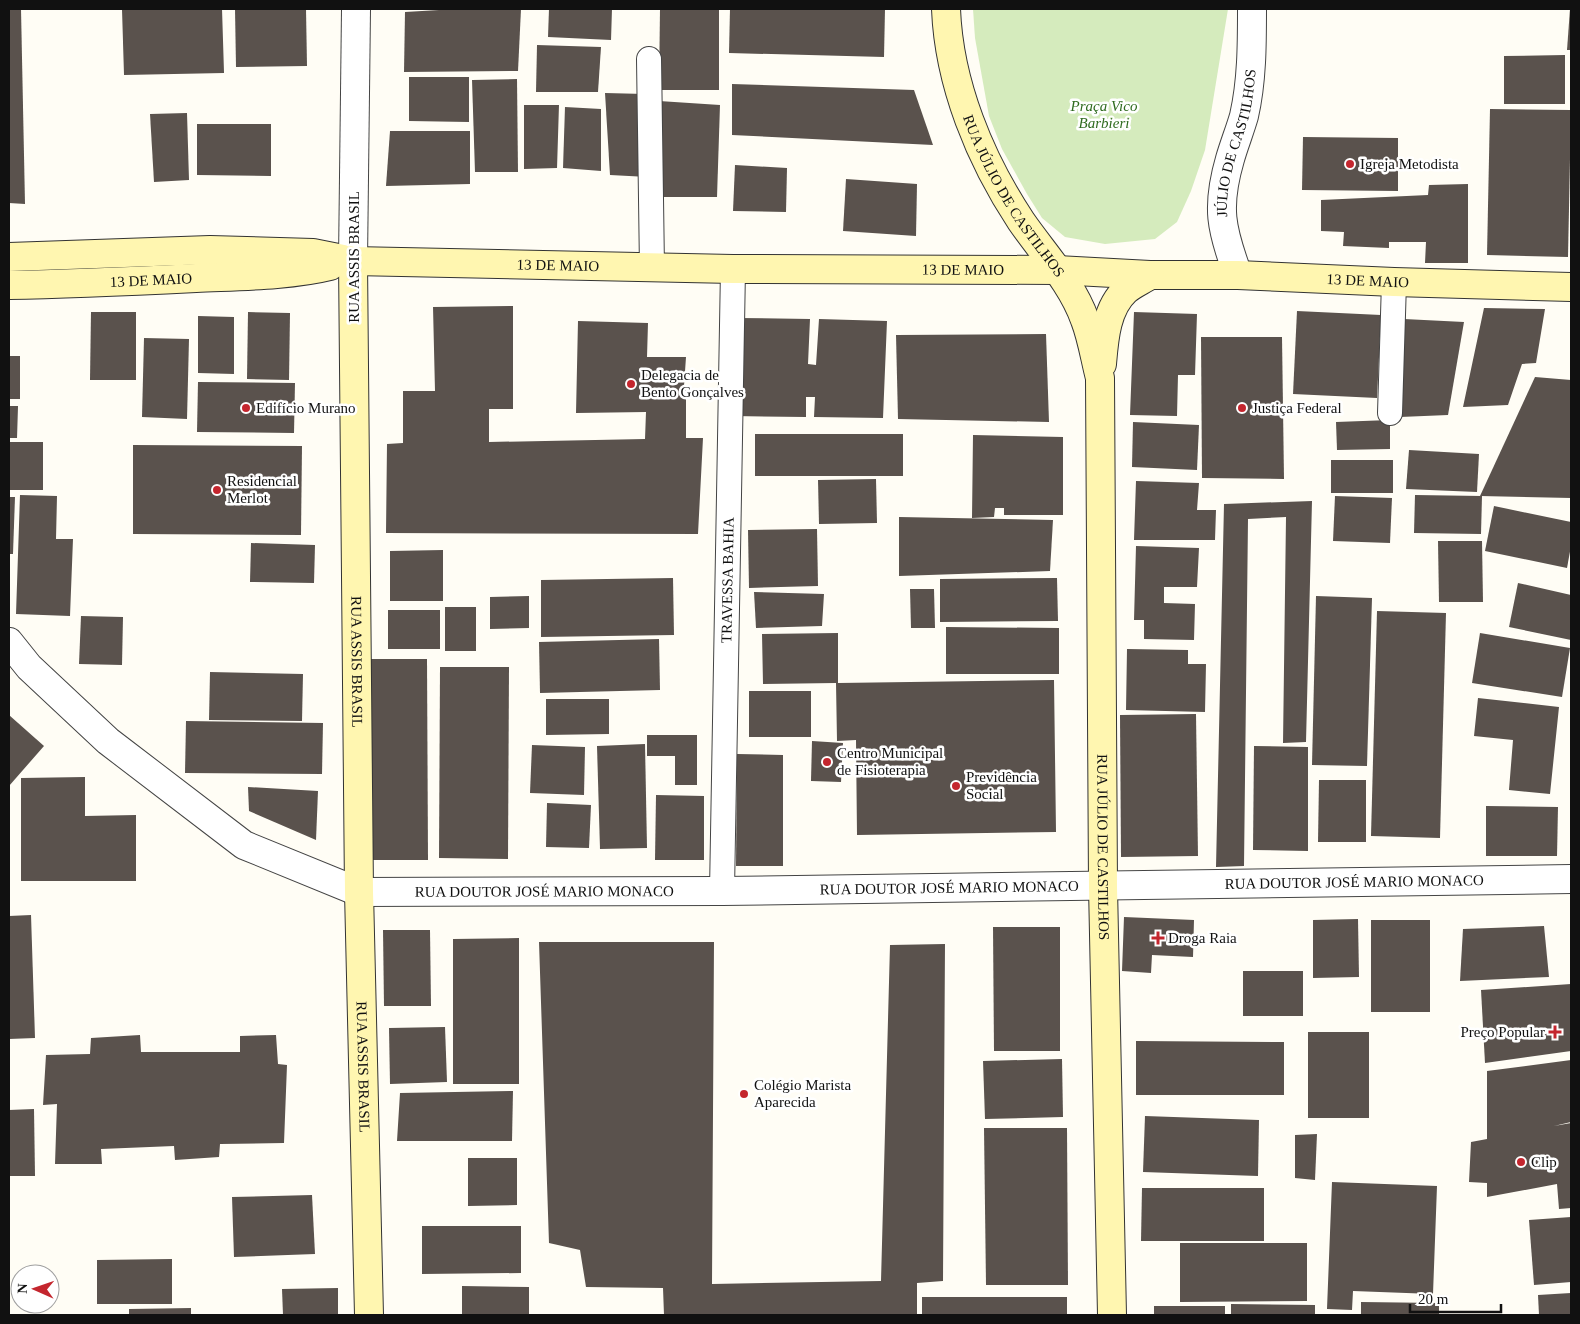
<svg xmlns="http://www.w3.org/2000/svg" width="1580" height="1324" viewBox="0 0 1580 1324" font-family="Georgia,serif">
  <rect width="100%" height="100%" fill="#fffdf5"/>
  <!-- green -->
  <path fill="#d5ebbd" d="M973,9H1228L1205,150L1191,191L1177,222L1155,239L1105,244L1065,237L1042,218L1027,194L1002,149L989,116L975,38Z"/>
  <!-- building -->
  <g fill="#5a524d">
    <path d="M9,9H21L25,204L9,203Z"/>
    <path d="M122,9H222L224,73L124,75Z"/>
    <path d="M235,9H306L307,66L236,67Z"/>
    <path d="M456,9H521L518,71L404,72L405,12Z"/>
    <path d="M549,9H612L611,40L548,37Z"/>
    <path d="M660,9H719V90H659Z"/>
    <path d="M730,9H885L884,57L729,53Z"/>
    <path d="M1570,9H1571V50H1567Z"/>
    <path d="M537,45L601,47L598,92H536Z"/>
    <path d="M1565,55V104H1504V56Z"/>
    <path d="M409,77H469V122L409,121Z"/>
    <path d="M517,79L518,172H475L472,80Z"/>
    <path d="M732,84L914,90L933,145L732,135Z"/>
    <path d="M605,93L645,94L648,177L610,175Z"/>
    <path d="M659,101L720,105L717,197H660Z"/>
    <path d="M524,105H559L557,168L524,169Z"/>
    <path d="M565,107L601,109V171L563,168Z"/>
    <path d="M1490,109L1571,110L1568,257L1487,255Z"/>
    <path d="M187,113L189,180L154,182L150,114Z"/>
    <path d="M197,124H271V176L197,175Z"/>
    <path d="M390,131H470V184L386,186Z"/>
    <path d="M1303,137L1398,138V191L1302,190Z"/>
    <path d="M735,165L787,168L786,212L733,211Z"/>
    <path d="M846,179L917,184L916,236L843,231Z"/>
    <path d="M1468,184V263H1425L1426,242H1389V248L1343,246L1344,232L1321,231V200L1428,195L1429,185Z"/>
    <path d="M513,306V409H489V442L645,439L646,412L576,413L578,321L648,323L647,357H686L684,386H686V438H703L698,534L386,533L387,444L403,443V391H435L433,307Z"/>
    <path d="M1484,308L1545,309L1536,363L1522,364L1508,405L1463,407Z"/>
    <path d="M1297,311L1381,315L1377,398L1293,394Z"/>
    <path d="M91,312H136V380H90Z"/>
    <path d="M248,312L290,313L289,380L247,379Z"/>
    <path d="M1134,312L1197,314L1195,375H1178L1177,416L1130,415Z"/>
    <path d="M198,316L234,317V374L198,373Z"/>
    <path d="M737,318L810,319L808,364L816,365L819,319L887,321L883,418L814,417L815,397H806V417L733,416Z"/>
    <path d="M1404,319L1464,322L1448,415L1400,417Z"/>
    <path d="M1046,334L1049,422L898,419L896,335Z"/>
    <path d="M1201,337H1282L1284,479L1202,478Z"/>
    <path d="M144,338L189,339L187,419L142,417Z"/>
    <rect x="9" y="356" width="11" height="43"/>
    <path d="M1535,377L1571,380V498L1480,496Z"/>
    <path d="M198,382L295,383L294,433L197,432Z"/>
    <path d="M9,406H18L17,438H9Z"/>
    <path d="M1390,420V449L1337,450L1336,422Z"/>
    <path d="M1133,422L1199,425L1197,470L1132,467Z"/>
    <rect x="755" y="434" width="148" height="42"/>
    <path d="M973,435L1063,437V515H1004V508H995L994,517L972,518Z"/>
    <rect x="9" y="442" width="34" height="48"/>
    <path d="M133,445L302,446L301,535L133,534Z"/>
    <path d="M1409,450L1479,454L1477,492L1406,489Z"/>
    <rect x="1331" y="460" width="62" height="33"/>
    <path d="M876,479L877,523L819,524L818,480Z"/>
    <path d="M1136,481L1199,483L1197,510H1216L1215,540H1134Z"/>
    <path d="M20,495L57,496L56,539H73L70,616L16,614Z"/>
    <path d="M1415,495L1482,496L1481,534L1414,533Z"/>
    <path d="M1335,496L1392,498L1390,543L1333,541Z"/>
    <path d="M9,497H15L13,554H9Z"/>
    <path d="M1312,501L1306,742L1283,743L1286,517L1248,519L1244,866L1216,867L1224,504Z"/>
    <path d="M1494,506L1571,522V546L1567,568L1485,551Z"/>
    <path d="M899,517L1053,520L1050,571L899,576Z"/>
    <path d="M817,529L818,586L749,588L748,530Z"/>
    <path d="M1438,541H1482L1483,602H1439Z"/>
    <path d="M251,543L315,545L314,583L250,582Z"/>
    <path d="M1136,546L1199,548L1197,587H1164V603L1195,604L1194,640L1144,639V620H1134Z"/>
    <path d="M443,550V601H390V551Z"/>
    <path d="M673,578L674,635L541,637V580Z"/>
    <path d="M1057,578L1058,621L940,622V579Z"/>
    <path d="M1518,583L1571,595V640L1509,627Z"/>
    <path d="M910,589H934L935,628H911Z"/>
    <path d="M754,592L824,594L822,626L756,628Z"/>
    <path d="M529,596V628L490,629V597Z"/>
    <path d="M1316,596L1372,598L1367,766L1312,765Z"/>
    <rect x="445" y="607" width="31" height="44"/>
    <rect x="388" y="610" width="52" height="39"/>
    <path d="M1377,611L1446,613L1440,838L1371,836Z"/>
    <path d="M81,616L123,617L122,665L79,664Z"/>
    <path d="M946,627L1059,628V674H946Z"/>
    <path d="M838,633V683L1054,680L1056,832L857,835L856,740L837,741L836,683L763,684L762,634Z"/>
    <path d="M1480,633L1570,648L1562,697L1472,683Z"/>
    <path d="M659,639L660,690L540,693L539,642Z"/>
    <path d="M1127,649L1188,650V664H1206L1205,712L1126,710Z"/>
    <path d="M367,659H427L428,860H367Z"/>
    <path d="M440,667H509L508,859L439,858Z"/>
    <path d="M210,672L303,674L302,721L209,720Z"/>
    <rect x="749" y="691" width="62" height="46"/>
    <path d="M1478,698L1559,707L1550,794L1509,790L1513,740L1474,736Z"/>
    <path d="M546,699H609V734L546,735Z"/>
    <path d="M1196,714L1198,856L1121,857L1120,715Z"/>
    <path d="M9,715L44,746L9,786Z"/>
    <path d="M186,721L323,723L322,774L185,773Z"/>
    <path d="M647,735H697V785H675V756H647Z"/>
    <path d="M812,741L843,743L841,782L811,781Z"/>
    <path d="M645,744L647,848L600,849L597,746Z"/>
    <path d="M532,745L585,747L584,795L530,793Z"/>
    <path d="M1254,746L1308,747V851L1253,850Z"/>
    <path d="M737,754L783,755V866H736Z"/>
    <path d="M85,777V816L136,815V881H21V778Z"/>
    <path d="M1319,780H1366V842H1318Z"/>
    <path d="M248,787L318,791L316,840L249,811Z"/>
    <path d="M656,795L704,796V860H655Z"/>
    <path d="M547,803L591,805L589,848L546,847Z"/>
    <path d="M1486,806L1558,807L1557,856H1486Z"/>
    <path d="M31,915L35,1038L9,1039V916Z"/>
    <path d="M1124,917L1194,920L1193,957L1152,955L1151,973L1122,971Z"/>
    <path d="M1358,919L1359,977L1313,978V920Z"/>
    <rect x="1371" y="920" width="59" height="92"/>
    <path d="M1544,926L1549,977L1460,981L1463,929Z"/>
    <path d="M993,927H1060V1051H994Z"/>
    <path d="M383,930H430L431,1006H384Z"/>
    <path d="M519,938V1084H453V939Z"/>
    <path d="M539,942H714L712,1284L881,1281L890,945L945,944L943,1281L917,1283V1315H664L663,1288L586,1287L580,1250L549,1243Z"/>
    <rect x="1243" y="971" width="60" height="45"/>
    <path d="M1571,984V1051L1485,1063L1481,990Z"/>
    <path d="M445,1027L447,1082L390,1084L389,1028Z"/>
    <rect x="1308" y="1032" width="61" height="86"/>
    <path d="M140,1035L141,1052H240V1036L276,1035L278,1064L287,1065L284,1143L220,1144L219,1157L175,1160L174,1146L101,1149L102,1164H55L57,1104L43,1105L46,1055L90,1054L91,1038Z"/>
    <path d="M1136,1041L1284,1042V1095H1136Z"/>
    <path d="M1062,1059L1063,1117L985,1119L983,1061Z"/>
    <path d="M1571,1060V1122L1554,1126L1571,1123V1208L1559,1209L1557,1184L1487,1197V1183L1469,1182L1471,1142L1487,1139V1071Z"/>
    <path d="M513,1091L512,1141H397L400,1093Z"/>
    <path d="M34,1109L35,1176H9V1110Z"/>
    <path d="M1145,1116L1259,1120L1258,1176L1143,1172Z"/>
    <path d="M984,1128H1067L1068,1285H986Z"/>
    <path d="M1317,1134L1315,1180L1295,1178V1135Z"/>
    <path d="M468,1158H517V1205L468,1206Z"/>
    <path d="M1332,1182L1437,1186L1433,1294L1353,1291L1352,1310L1327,1309Z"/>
    <path d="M1142,1188H1264V1241H1141Z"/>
    <path d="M312,1195L315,1254L234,1257L232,1197Z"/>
    <path d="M1571,1217V1282L1534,1285L1529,1220Z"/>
    <path d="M422,1226H521V1273L422,1274Z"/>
    <path d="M1180,1243H1307V1301L1180,1302Z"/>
    <path d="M172,1259V1304H97V1260Z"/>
    <path d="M462,1286L529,1287V1315H462Z"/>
    <path d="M338,1288V1315H283L282,1289Z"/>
    <path d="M1571,1293V1315H1539L1538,1295Z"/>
    <rect x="922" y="1297" width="145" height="18"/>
    <path d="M1361,1302L1439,1303V1315H1361Z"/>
    <path d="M1231,1304L1315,1305V1315H1231Z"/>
    <rect x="1154" y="1306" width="71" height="9"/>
    <path d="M191,1308V1315H129V1309Z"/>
  </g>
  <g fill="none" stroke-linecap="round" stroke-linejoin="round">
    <!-- minor casing -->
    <g stroke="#444" stroke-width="26">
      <g id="minor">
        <path d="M649,59L652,268"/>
        <path d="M1390,413L1394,282"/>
        <path id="s1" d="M722,891L733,269"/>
      </g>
    </g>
    <!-- tertiary casing -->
    <g stroke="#444" stroke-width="30">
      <g id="tertiary">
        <path d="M353,261L356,9"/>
        <path id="s2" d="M1238,275C1221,229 1216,207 1230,159C1234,145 1240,130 1244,116C1252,81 1252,44 1252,9"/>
        <path id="s3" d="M9,642L29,667L108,741L244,845L359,892L722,891L1571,879"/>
      </g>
    </g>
    <!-- secondary casing -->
    <g stroke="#333" stroke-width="30">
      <g id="secondary">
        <path id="s4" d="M946,9C949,84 980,159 1021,221C1043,253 1072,283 1085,320C1092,338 1095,359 1100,378L1103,887L1112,1315"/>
        <path id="s5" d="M9,257L210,250L313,253L353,261L733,269L1057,270L1150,275H1238L1394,282L1571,287"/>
        <path id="s6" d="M353,261L359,892L369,1315"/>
        <path id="s7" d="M9,285C71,284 134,281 196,278C238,276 290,276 330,266"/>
        <path d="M1102,364C1104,340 1106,308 1126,290C1133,284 1143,280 1150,275"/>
      </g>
    </g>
    <!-- minor -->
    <use href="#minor" stroke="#fff" stroke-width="24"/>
    <!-- tertiary -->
    <use href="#tertiary" stroke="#fff" stroke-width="28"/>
    <!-- secondary -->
    <use href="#secondary" stroke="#fff6b0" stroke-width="28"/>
  </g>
  <!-- markers -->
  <g fill="#c4262e" stroke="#fff" stroke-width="2">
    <circle cx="1350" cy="164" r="5"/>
    <circle cx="631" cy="384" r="5"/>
    <circle cx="246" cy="408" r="5"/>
    <circle cx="1242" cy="408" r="5"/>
    <circle cx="217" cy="490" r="5"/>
    <circle cx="827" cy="762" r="5"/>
    <circle cx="956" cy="786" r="5"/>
    <path d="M1155.5 930.5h5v5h5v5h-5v5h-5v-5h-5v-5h5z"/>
    <path d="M1552.5 1024.5h5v5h5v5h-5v5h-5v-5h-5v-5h5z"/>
    <circle cx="744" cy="1094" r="5"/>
    <circle cx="1521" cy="1162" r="5"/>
  </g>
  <g text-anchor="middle" stroke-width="5" stroke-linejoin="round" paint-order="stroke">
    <!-- park labels -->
    <g font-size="15" font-style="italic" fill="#2f6b1f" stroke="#fff">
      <text x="1104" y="111">Praça Vico<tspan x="1104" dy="17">Barbieri</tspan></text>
    </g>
    <!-- street labels -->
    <g font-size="15" fill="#111" stroke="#fff">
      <text dy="5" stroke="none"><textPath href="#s2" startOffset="136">JÚLIO DE CASTILHOS</textPath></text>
      <text dy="5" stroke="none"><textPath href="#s4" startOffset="202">RUA JÚLIO DE CASTILHOS</textPath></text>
      <text transform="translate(354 257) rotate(-90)" y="5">RUA ASSIS BRASIL</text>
      <text dy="5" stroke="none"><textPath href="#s5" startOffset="550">13 DE MAIO</textPath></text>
      <text dy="5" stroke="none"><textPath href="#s5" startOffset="955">13 DE MAIO</textPath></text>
      <text dy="5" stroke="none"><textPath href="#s7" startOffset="142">13 DE MAIO</textPath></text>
      <text dy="5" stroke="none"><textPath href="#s5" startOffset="1360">13 DE MAIO</textPath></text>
      <text dy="5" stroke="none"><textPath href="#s1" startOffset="311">TRAVESSA BAHIA</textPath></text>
      <text dy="5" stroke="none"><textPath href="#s6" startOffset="401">RUA ASSIS BRASIL</textPath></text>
      <text dy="5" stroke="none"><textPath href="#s4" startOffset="875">RUA JÚLIO DE CASTILHOS</textPath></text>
      <text dy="5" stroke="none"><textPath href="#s3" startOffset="1431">RUA DOUTOR JOSÉ MARIO MONACO</textPath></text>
      <text dy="5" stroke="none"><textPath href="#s3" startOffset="1026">RUA DOUTOR JOSÉ MARIO MONACO</textPath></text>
      <text dy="5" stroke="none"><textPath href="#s3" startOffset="621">RUA DOUTOR JOSÉ MARIO MONACO</textPath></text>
      <text dy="5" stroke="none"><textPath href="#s6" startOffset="806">RUA ASSIS BRASIL</textPath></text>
    </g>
    <!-- poi labels -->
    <g font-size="15" fill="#111" stroke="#fff" text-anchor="start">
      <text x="1360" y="169">Igreja Metodista</text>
      <text x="641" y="380">Delegacia de<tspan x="641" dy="17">Bento Gonçalves</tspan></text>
      <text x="256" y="413">Edifício Murano</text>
      <text x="1252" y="413">Justiça Federal</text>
      <text x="227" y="486">Residencial<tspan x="227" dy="17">Merlot</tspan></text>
      <text x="837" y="758">Centro Municipal<tspan x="837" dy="17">de Fisioterapia</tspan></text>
      <text x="966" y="782">Previdência<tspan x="966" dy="17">Social</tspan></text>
      <text x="1168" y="943">Droga Raia</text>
      <text x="1545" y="1037" text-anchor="end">Preço Popular</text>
      <text x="754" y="1090">Colégio Marista<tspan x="754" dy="17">Aparecida</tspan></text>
      <text x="1531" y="1167">Clip</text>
    </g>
  </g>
  <!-- border -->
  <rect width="1580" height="1324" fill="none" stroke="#111111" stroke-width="20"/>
  <!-- north arrow -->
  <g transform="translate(35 1289) rotate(272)"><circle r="24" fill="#ffffff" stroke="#a0a0a0"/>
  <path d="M0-4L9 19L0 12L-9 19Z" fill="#c4262e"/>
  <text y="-8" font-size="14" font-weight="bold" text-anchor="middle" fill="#111111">N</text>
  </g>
  <!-- scale -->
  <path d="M1410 1304v8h91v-8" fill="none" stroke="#111111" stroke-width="2.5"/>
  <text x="1418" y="1304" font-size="15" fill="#111111" stroke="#ffffff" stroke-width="4" paint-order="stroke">20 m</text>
</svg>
